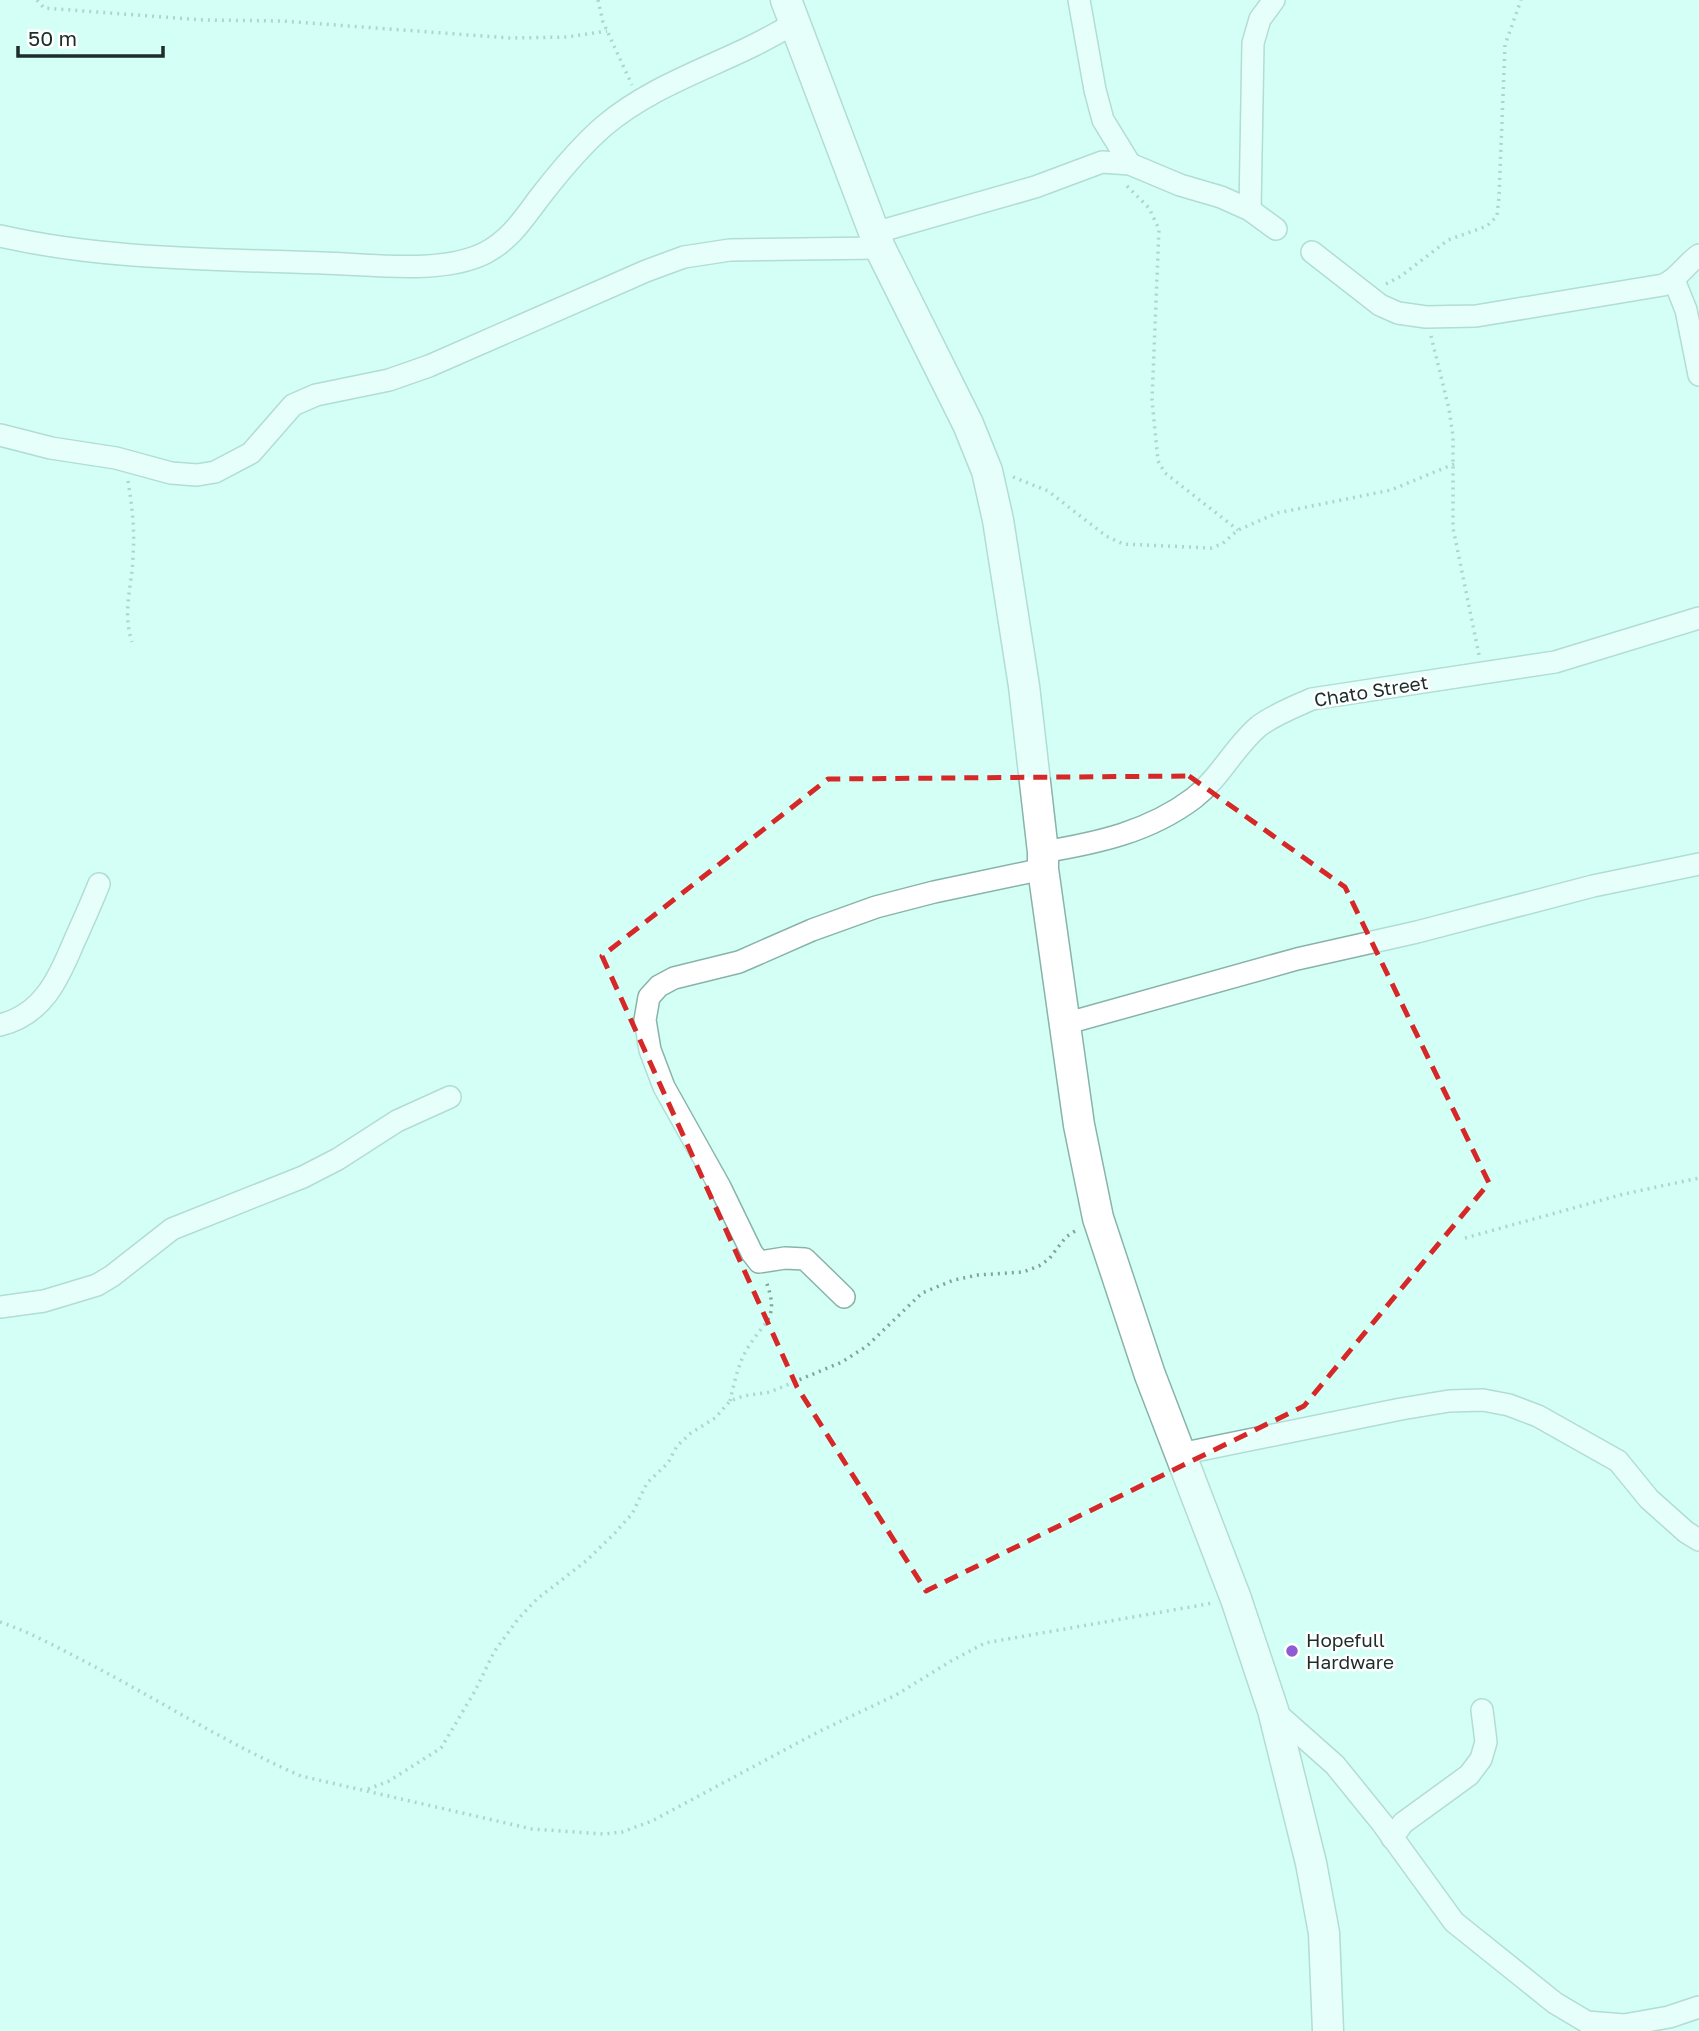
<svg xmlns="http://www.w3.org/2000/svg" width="1699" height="2031" viewBox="0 0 1699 2031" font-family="'Golos Text',sans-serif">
  <rect width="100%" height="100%" fill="#d3fff5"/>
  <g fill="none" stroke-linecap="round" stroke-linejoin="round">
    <!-- street casing -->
    <g stroke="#89b3aa" stroke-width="24">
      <g id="street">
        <path d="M1079,0L1095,90L1103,120L1130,164"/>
        <path d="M1250,210L1253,43L1260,19L1274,0"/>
        <path d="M874,233L1035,187L1102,162L1130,164L1180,185L1221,197L1250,210L1276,229"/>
        <path d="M0,236C106,260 214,259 322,263C370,264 441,275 485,253C512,239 525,216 543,193C561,170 582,145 604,126C659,79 733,62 794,23"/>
        <path d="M1312,252L1380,305L1398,313L1426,317L1476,316L1663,285C1677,280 1686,264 1699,255"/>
        <path d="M1674,280L1686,310L1699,375"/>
        <path d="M0,435L51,448L116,458L171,473L197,475L215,472L251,453L293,405L316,395L389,380L429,366L646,271L684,257L730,250L880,248"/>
        <path d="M1043,852C1097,843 1149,832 1194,798C1220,778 1234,747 1259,726C1275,714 1294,707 1312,699L1555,662L1699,618"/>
        <path d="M1064,1024L1297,959L1417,932L1593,886L1699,864"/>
        <path d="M0,1025C42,1015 58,980 73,944C82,924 91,904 99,884"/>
        <path d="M844,1297L805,1259L785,1258L759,1262L752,1253L720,1187L664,1087L650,1050L645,1020L649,997L659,986L674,978L739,962L812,930L876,907L934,892L1043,869"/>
        <path d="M0,1307L44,1301L97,1285L112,1276L172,1229L303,1177L338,1159L397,1121L450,1097"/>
        <path d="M1180,1454L1401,1409L1449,1401L1483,1400L1509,1405L1538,1416L1618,1461L1649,1499L1686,1532L1699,1540"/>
        <path d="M1273,1710L1335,1765L1382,1823L1454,1922L1555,2003L1587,2022L1624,2025L1669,2017L1699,2007"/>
        <path d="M1392,1838L1403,1823L1469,1775L1481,1759L1486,1742L1482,1710"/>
      </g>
    </g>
    <!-- secondary casing -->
    <g stroke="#89b3aa" stroke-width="33">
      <path id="secondary" d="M786,0L880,248L968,424L987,471L998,520L1024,686L1043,852V869L1079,1125L1098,1218L1150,1375L1236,1599L1273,1710L1311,1863L1324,1933L1328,2031"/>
    </g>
    <!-- path -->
    <g stroke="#82a29b" stroke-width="3.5" stroke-dasharray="2 5" stroke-linecap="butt">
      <path d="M37,0L44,8L203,20L282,21L510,38L567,37L607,31"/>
      <path d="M598,0L603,22L632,85"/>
      <path d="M1127,186L1149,208L1159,229L1152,400L1158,461L1165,473L1238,530"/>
      <path d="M1386,284L1401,276L1448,240L1487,226L1497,216L1499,197L1505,45L1521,0"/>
      <path d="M1431,336L1449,409L1453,436V528L1479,655"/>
      <path d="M1013,477L1048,491L1106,536L1123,544L1211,548L1222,544L1238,530L1277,513L1391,490L1454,464"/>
      <path d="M128,481C132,506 135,530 133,556C132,588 122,611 132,642"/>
      <path d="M1465,1238L1624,1194L1699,1178"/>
      <path d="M730,1401C734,1384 738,1364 747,1349C765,1319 780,1320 766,1281"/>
      <path d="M0,1622C27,1631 53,1645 78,1658C153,1696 225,1743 301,1776L532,1829L604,1834L622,1832L652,1821L818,1732L896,1695L951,1661L985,1643L1213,1603"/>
      <path d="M368,1789L389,1781L441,1748L475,1691L494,1652L518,1619L537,1599L586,1561L613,1535L632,1514L647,1483L668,1463L677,1446L691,1433L715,1418L730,1401L743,1396L770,1392L842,1362L867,1346L922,1293L954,1280L978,1275L1023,1272L1039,1266L1049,1259L1066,1237L1078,1229"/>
    </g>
    <!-- street -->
    <use href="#street" stroke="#fff" stroke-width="21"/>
    <!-- secondary -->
    <use href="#secondary" stroke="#fff" stroke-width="30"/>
  </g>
  <!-- marked area -->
  <path d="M0 0H1699V2031H0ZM1189,776L1345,887L1489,1183L1304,1406L926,1591L797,1387L602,956L828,779Z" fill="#d3fff5" fill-opacity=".55" fill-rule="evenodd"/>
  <path fill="none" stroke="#d62828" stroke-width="5" stroke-dasharray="14 9" stroke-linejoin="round" d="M1189,776L1345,887L1489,1183L1304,1406L926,1591L797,1387L602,956L828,779Z"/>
  <!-- markers -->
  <circle fill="#905ad2" stroke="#fff" stroke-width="2.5" cx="1292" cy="1651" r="7"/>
  <g text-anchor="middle" stroke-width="5" stroke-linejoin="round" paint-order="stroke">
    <!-- street labels -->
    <g font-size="19" fill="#1c2d2a" stroke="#fff">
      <text transform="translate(1371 691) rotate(-9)" y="7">Chato Street</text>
    </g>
    <!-- poi labels -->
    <g font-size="19" fill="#1c2d2a" stroke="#fff" text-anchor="start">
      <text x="1306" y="1647">Hopefull<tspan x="1306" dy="22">Hardware</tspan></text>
    </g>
  </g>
  <!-- scale -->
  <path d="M18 46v10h145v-10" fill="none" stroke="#1c2d2a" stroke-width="3.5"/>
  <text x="28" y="46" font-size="21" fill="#1c2d2a" stroke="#ffffff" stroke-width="5" paint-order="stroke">50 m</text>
</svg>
